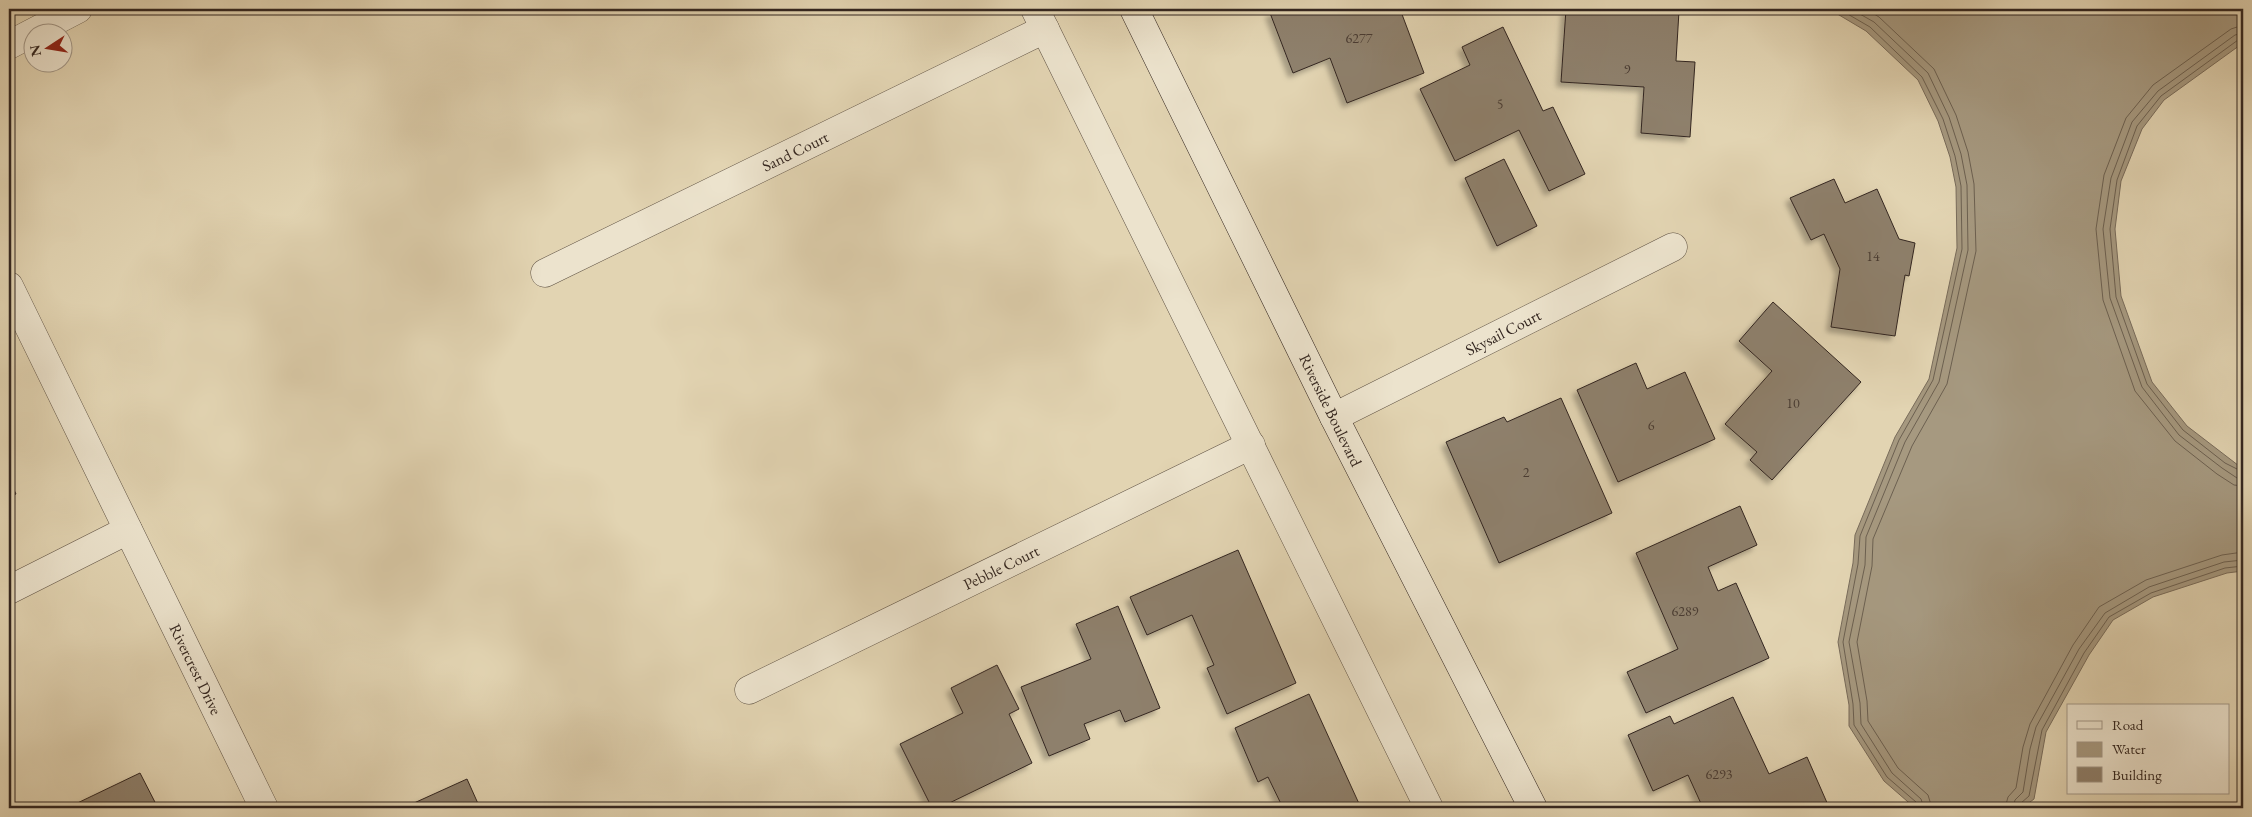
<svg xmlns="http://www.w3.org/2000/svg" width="2252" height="817" viewBox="0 0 2252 817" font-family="'EB Garamond',serif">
  <defs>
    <filter id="shadow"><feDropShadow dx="-4.5" dy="4.5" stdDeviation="2.5" flood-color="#0004"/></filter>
  </defs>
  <rect width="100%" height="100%" fill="#e2d4b2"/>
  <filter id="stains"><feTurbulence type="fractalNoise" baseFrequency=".004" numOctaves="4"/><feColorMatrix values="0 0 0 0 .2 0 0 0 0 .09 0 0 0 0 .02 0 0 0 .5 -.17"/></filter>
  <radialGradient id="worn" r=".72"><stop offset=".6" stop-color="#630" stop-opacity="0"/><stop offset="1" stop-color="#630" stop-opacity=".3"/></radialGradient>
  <!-- water -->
  <path fill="#a69980" stroke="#786b5a" d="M1829,9H2243V43L2164,100L2142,129L2121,181L2115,229L2121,296L2152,382L2187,426L2243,469V571L2227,573L2153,597L2113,620L2089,655L2046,732L2034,799L2022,808H1915L1884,781L1849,726V705L1838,642L1853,563L1855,535L1895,437L1929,379L1957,248L1956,187L1950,157L1938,121L1918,80L1866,31Z"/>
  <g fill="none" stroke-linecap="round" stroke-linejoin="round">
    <!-- shore -->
    <g stroke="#6c6050" stroke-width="1">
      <path d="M1839,9L1870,27L1922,77L1943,119L1955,156L1961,186L1962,249L1933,380L1899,440L1860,536L1858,564L1843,642L1853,704L1854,725L1887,777L1916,802L1918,808"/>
      <path d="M1851,9L1874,22L1928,73L1949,117L1961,154L1967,185L1968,250L1939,382L1905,442L1866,537L1865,565L1849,642L1860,703L1861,724L1892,773L1921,799L1924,808"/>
      <path d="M1866,9L1879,17L1934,69L1956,115L1968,152L1974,184L1976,251L1947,384L1912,446L1873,539L1872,566L1857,642L1867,701L1868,721L1898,768L1928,795L1932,808"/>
      <path d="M2243,25L2231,29L2153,85L2126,118L2104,175L2096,229L2103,300L2135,391L2175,441L2217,474L2234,485L2243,486"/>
      <path d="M2243,33L2235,35L2158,91L2132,122L2111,178L2103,229L2110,298L2142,387L2179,435L2222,468L2237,478L2243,479"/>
      <path d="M2243,39L2238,40L2161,96L2137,126L2117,180L2110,229L2116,297L2147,384L2183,430L2225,463L2243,472"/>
      <path d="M2005,808L2008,797L2016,788L2023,747L2030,724L2073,645L2099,607L2146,580L2222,555L2243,552"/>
      <path d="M2013,808L2015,800L2023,792L2030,749L2036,727L2079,649L2105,613L2149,587L2224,562L2243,560"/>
      <path d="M2019,808L2021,803L2029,796L2042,730L2084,653L2109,617L2151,593L2225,568L2243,566"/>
    </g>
  </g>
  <!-- building -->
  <g fill="#8e806c" stroke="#332620" filter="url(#shadow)">
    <path d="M1282,9H1400L1424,73L1347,103L1330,58L1293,73L1270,13Z"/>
    <path d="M1566,9H1643L1679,11L1676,61L1695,62L1690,137L1641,133L1644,87L1561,82Z"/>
    <path d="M1503,27L1543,111L1553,107L1585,174L1549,191L1519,130L1455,161L1420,89L1470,65L1462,47Z"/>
    <path d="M1504,159L1537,226L1497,246L1465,178Z"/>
    <path d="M1834,179L1845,203L1877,189L1899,239L1915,243L1909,276L1905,275L1895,336L1831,327L1840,269L1824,234L1811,240L1790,198Z"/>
    <path d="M1773,302L1861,382L1772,480L1750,460L1757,452L1725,424L1772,371L1739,341Z"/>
    <path d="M1636,363L1647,389L1685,372L1715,439L1618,482L1577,390Z"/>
    <path d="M1561,398L1612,513L1499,563L1446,442L1504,417L1507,422Z"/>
    <path d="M9,480L16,494L9,497Z"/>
    <path d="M1740,506L1757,545L1708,567L1718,591L1736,583L1769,658L1646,713L1627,672L1678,649L1636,553Z"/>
    <path d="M1238,550L1296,683L1227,714L1207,668L1214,665L1192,615L1147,635L1130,597Z"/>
    <path d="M1118,606L1160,708L1125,722L1120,710L1084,724L1090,739L1049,756L1021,687L1091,659L1076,624Z"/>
    <path d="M997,665L1019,709L1009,714L1032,763L939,808H932L900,744L963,713L951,688Z"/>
    <path d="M1309,694L1361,808H1283L1268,777L1258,782L1235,728Z"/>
    <path d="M1733,697L1769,774L1807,757L1828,805L1821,808H1703L1688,775L1653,791L1628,735L1670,716L1674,724Z"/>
    <path d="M140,773L158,808H67Z"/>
    <path d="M467,779L480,808H403Z"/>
  </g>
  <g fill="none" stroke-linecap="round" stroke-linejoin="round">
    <!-- street casing -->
    <g stroke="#5f5244" stroke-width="29">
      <g id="street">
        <path d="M1035,9L1429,808"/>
        <path d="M9,45L78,9"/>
        <path d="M545,273L1045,29"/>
        <path d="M9,286L264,808"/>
        <path d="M1334,417L1673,247"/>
        <path d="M9,590L128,530"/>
        <path d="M749,690L1251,445"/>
      </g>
    </g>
    <!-- secondary casing -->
    <g stroke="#332620" stroke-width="29">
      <path id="secondary" d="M1134,9L1334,417L1533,808"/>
    </g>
    <!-- street -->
    <use href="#street" stroke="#ece3cd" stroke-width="28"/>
    <!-- secondary -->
    <use href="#secondary" stroke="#ece3cd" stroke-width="28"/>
  </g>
  <g text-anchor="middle" stroke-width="5" stroke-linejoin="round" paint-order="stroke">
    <!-- number labels -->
    <g font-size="14" fill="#4a3c33">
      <text x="1359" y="43">6277</text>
      <text x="1627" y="74">9</text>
      <text x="1500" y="109">5</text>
      <text x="1873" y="261">14</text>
      <text x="1793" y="408">10</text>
      <text x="1651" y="430">6</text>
      <text x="1526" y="477">2</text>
      <text x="1685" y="616">6289</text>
      <text x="1719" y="779">6293</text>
    </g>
    <!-- street labels -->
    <g font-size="16" fill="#332620" stroke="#ece3cd">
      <text transform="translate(795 151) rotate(-26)" y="6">Sand Court</text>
      <text transform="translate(1503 332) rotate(-27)" y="6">Skysail Court</text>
      <text transform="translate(1331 410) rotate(64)" y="6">Riverside Boulevard</text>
      <text transform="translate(1001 567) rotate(-26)" y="6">Pebble Court</text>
      <text transform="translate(196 669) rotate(64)" y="6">Rivercrest Drive</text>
    </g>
  </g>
  <!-- margin -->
  <rect width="2252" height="817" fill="none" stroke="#e2d4b2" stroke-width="30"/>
  <rect x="10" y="10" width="2232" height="797" fill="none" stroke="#332620" stroke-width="2.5"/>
  <rect x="15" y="15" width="2222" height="787" fill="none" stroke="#332620"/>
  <!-- legend -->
  <rect x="2067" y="704" width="162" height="90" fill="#ece3cd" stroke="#a29788"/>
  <rect x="2077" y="721" width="25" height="8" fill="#ece3cd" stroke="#a29788"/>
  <text x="2112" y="730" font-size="15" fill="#332620">Road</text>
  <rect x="2077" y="742" width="25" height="15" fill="#a69980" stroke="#a29788"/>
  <text x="2112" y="754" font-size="15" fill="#332620">Water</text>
  <rect x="2077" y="767" width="25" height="15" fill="#8e806c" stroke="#a29788"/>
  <text x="2112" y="780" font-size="15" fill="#332620">Building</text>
  <!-- north arrow -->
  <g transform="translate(48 48) rotate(258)"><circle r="24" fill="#ece3cd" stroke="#a29788"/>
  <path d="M0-4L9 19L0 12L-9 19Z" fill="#8f2418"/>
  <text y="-8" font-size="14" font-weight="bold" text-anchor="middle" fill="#332620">N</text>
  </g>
  <rect width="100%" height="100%" filter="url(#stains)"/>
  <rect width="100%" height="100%" fill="url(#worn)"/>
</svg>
